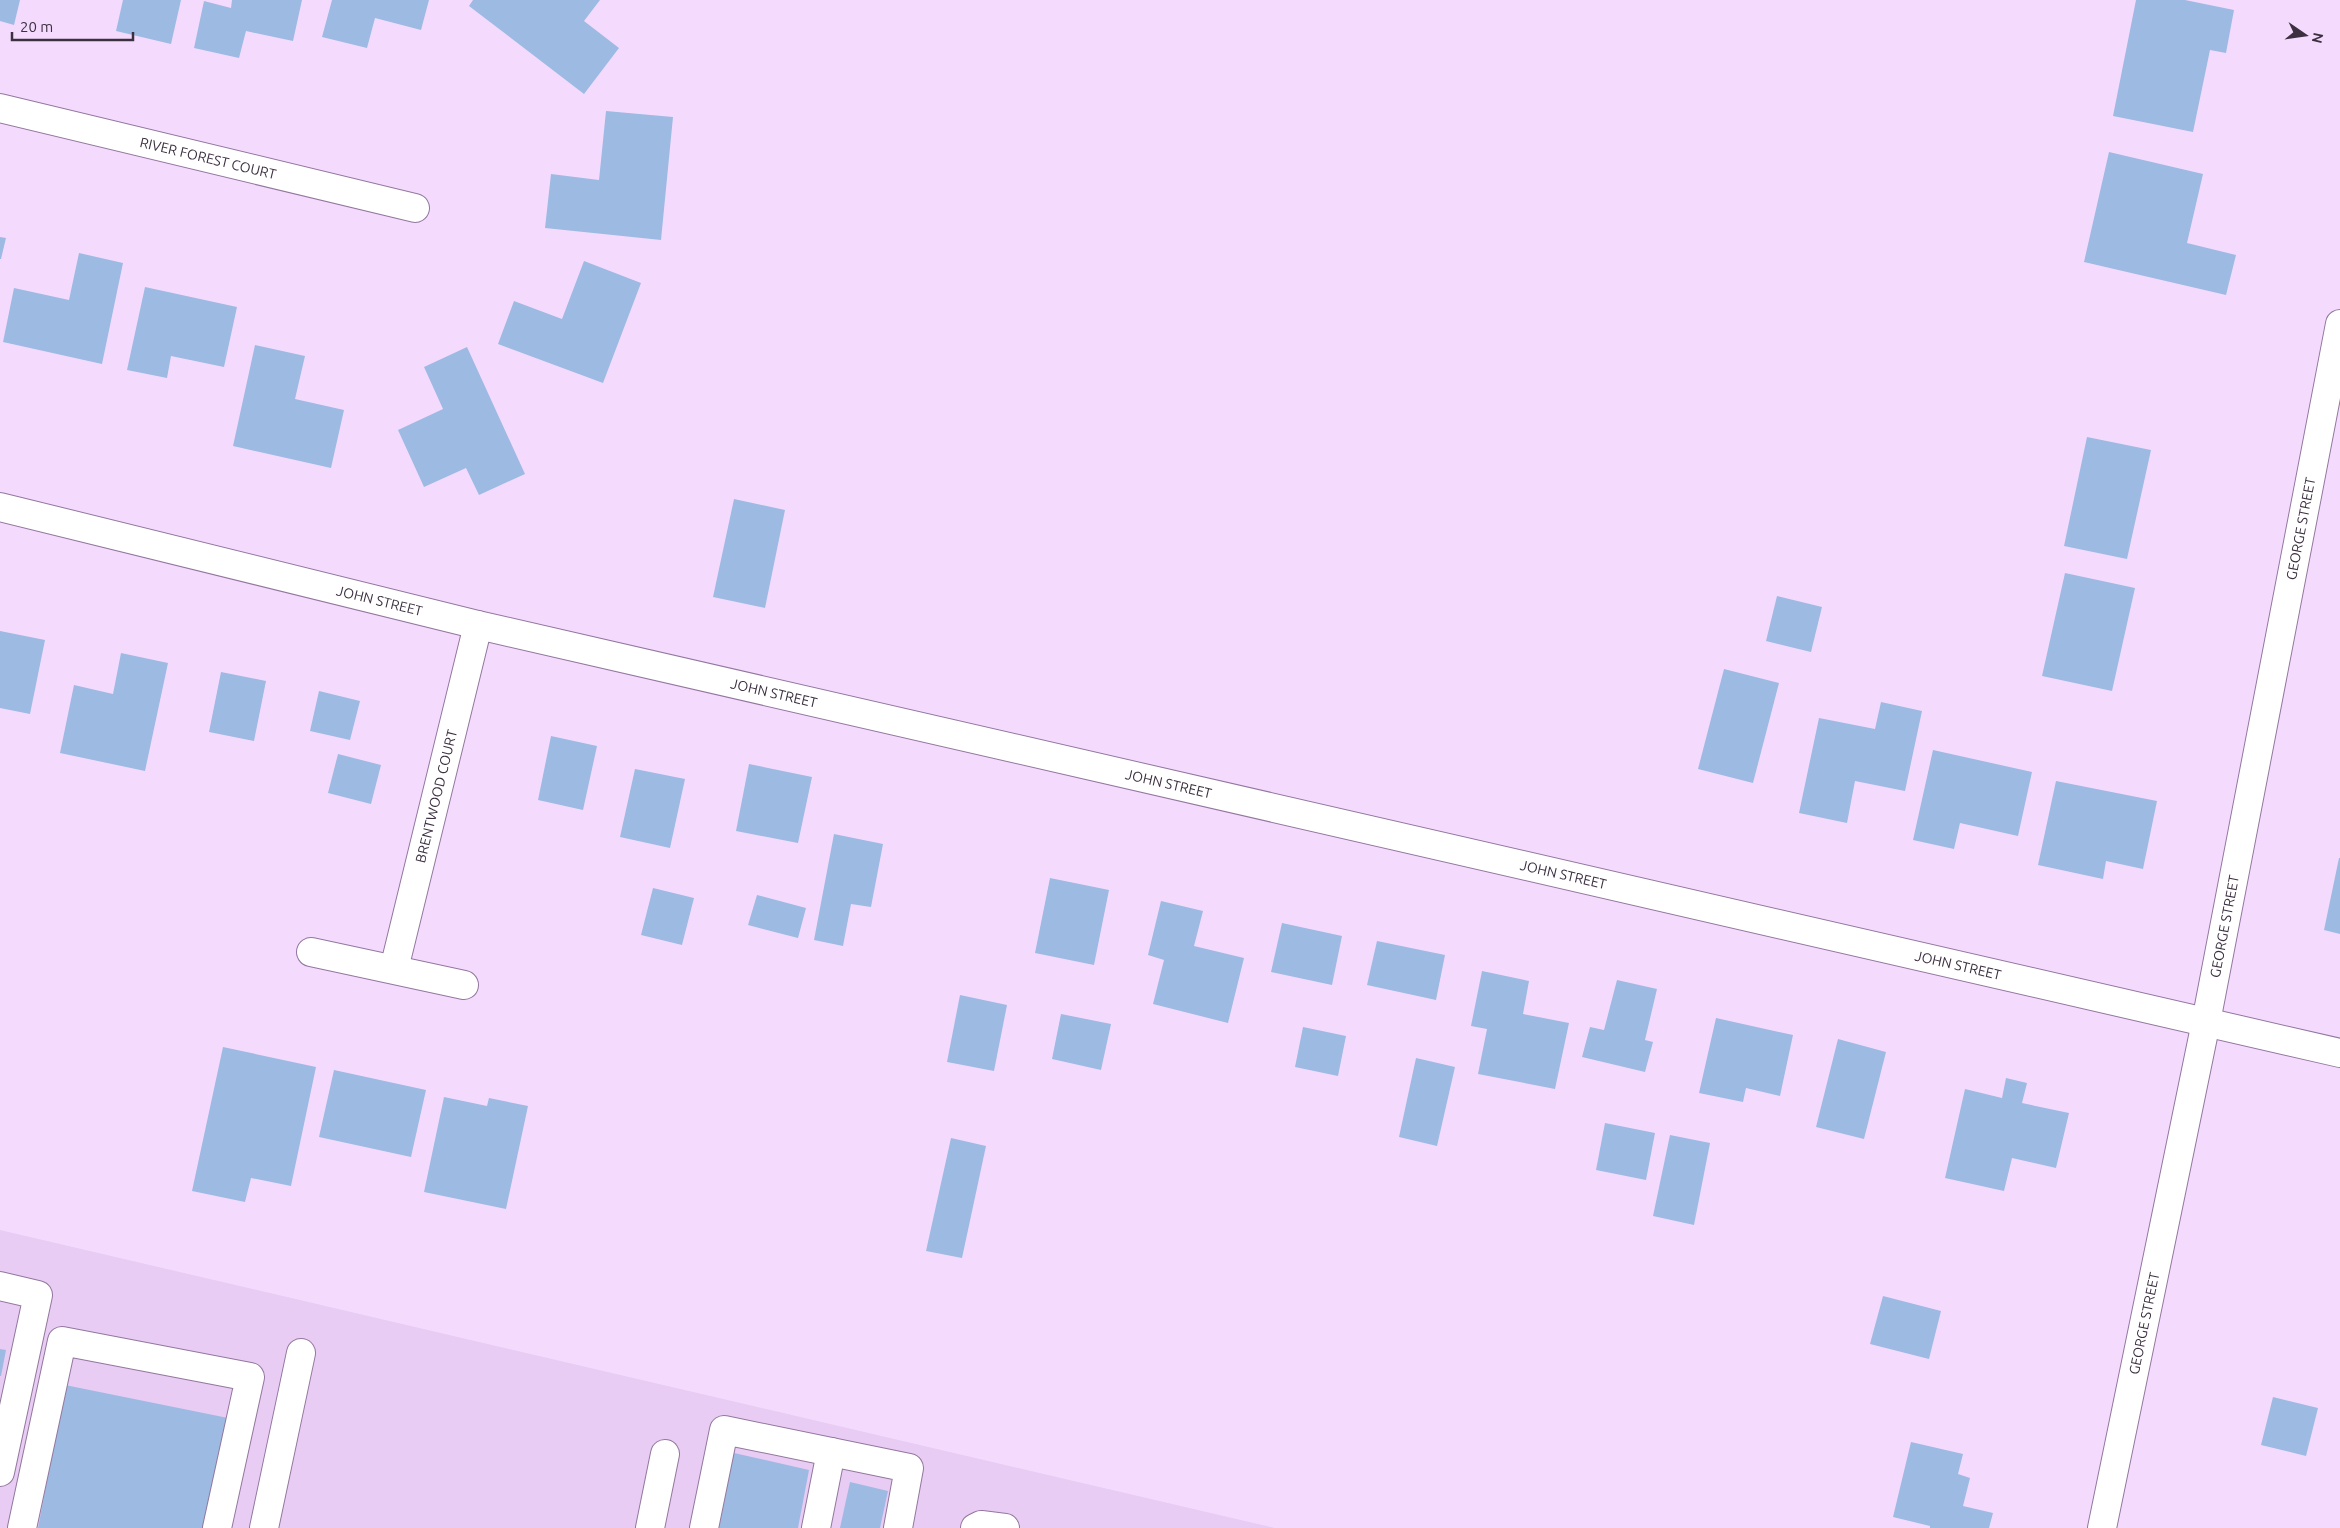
<svg xmlns="http://www.w3.org/2000/svg" width="2340" height="1528" viewBox="0 0 2340 1528" font-family="Ubuntu,sans-serif">
  <rect width="100%" height="100%" fill="#f4dbfe"/>
  <!-- built -->
  <path fill="#e8ccf3" d="M0,1230L1275,1528H0Z"/>
  <!-- building -->
  <g fill="#9dbae3">
    <path d="M0,0H20L14,25L0,21Z"/>
    <path d="M123,0H181L171,44L116,31Z"/>
    <path d="M232,0H302L293,41L246,31L239,58L194,48L204,1L231,8Z"/>
    <path d="M332,0H429L421,30L375,18L367,48L322,37Z"/>
    <path d="M473,0H600L584,21L619,48L584,94L469,6Z"/>
    <path d="M2136,0H2185L2234,10L2226,53L2210,50L2193,132L2113,116Z"/>
    <path d="M606,111L673,117L661,240L545,228L551,174L599,180Z"/>
    <path d="M2109,152L2203,174L2187,243L2236,255L2226,295L2084,262Z"/>
    <path d="M0,237L6,238L1,259H0Z"/>
    <path d="M79,253L123,263L102,364L3,342L14,288L69,300Z"/>
    <path d="M584,261L641,283L603,383L498,344L514,301L562,319Z"/>
    <path d="M145,287L237,307L224,367L171,356L167,378L127,370Z"/>
    <path d="M255,345L305,356L295,399L344,410L331,468L233,446Z"/>
    <path d="M467,347L525,474L479,495L466,468L424,487L398,430L443,409L424,367Z"/>
    <path d="M2087,437L2151,450L2127,559L2064,546Z"/>
    <path d="M734,499L785,510L765,608L713,597Z"/>
    <path d="M2065,573L2135,588L2112,691L2042,676Z"/>
    <path d="M1777,596L1822,607L1811,652L1766,641Z"/>
    <path d="M0,631L45,640L30,714L0,708Z"/>
    <path d="M121,653L168,663L145,771L60,753L74,685L113,694Z"/>
    <path d="M1724,669L1779,683L1753,783L1698,769Z"/>
    <path d="M221,672L266,681L254,741L209,732Z"/>
    <path d="M319,691L360,701L350,740L310,731Z"/>
    <path d="M1881,702L1922,711L1905,791L1855,781L1847,823L1799,813L1819,718L1875,729Z"/>
    <path d="M551,736L597,746L583,810L538,800Z"/>
    <path d="M1933,750L2032,772L2018,836L1960,823L1954,849L1913,840Z"/>
    <path d="M338,754L381,765L371,804L328,793Z"/>
    <path d="M749,764L812,777L798,843L736,831Z"/>
    <path d="M635,769L685,779L670,848L620,837Z"/>
    <path d="M2056,781L2157,801L2143,869L2106,861L2103,879L2038,865Z"/>
    <path d="M834,834L883,844L871,907L851,904L843,946L814,940Z"/>
    <path d="M2339,858H2340V934L2324,930Z"/>
    <path d="M1050,878L1109,890L1094,965L1035,953Z"/>
    <path d="M653,888L694,898L682,945L641,935Z"/>
    <path d="M757,895L806,908L798,938L748,925Z"/>
    <path d="M1161,901L1203,911L1194,946L1244,958L1228,1023L1153,1004L1164,960L1148,955Z"/>
    <path d="M1282,923L1342,936L1332,985L1271,972Z"/>
    <path d="M1377,941L1445,955L1436,1000L1367,985Z"/>
    <path d="M1482,971L1529,981L1523,1014L1569,1023L1555,1089L1478,1074L1487,1029L1471,1026Z"/>
    <path d="M1617,980L1657,989L1645,1040L1653,1042L1645,1072L1582,1057L1590,1027L1604,1030Z"/>
    <path d="M960,995L1007,1005L994,1071L947,1062Z"/>
    <path d="M1061,1014L1111,1024L1101,1070L1052,1059Z"/>
    <path d="M1716,1018L1793,1035L1780,1096L1746,1088L1743,1102L1699,1093Z"/>
    <path d="M1303,1027L1346,1036L1338,1076L1295,1067Z"/>
    <path d="M1838,1039L1886,1052L1864,1139L1816,1127Z"/>
    <path d="M223,1047L316,1067L291,1186L251,1178L245,1202L192,1191Z"/>
    <path d="M1416,1058L1455,1067L1437,1146L1399,1137Z"/>
    <path d="M334,1070L426,1090L411,1157L319,1137Z"/>
    <path d="M2006,1078L2027,1083L2022,1103L2069,1113L2056,1168L2012,1158L2004,1191L1945,1178L1965,1089L2002,1098Z"/>
    <path d="M444,1097L487,1106L489,1098L528,1106L506,1209L424,1192Z"/>
    <path d="M1605,1123L1655,1133L1646,1180L1596,1170Z"/>
    <path d="M1670,1135L1710,1143L1694,1225L1653,1216Z"/>
    <path d="M951,1138L986,1146L962,1258L926,1251Z"/>
    <path d="M1883,1296L1941,1311L1929,1359L1870,1344Z"/>
    <path d="M0,1349L6,1350L1,1376H0Z"/>
    <path d="M65,1385L228,1418L206,1528H38Z"/>
    <path d="M2273,1397L2318,1408L2306,1456L2261,1445Z"/>
    <path d="M1911,1442L1963,1454L1958,1474L1970,1478L1963,1506L1993,1513L1989,1528H1930V1526L1893,1517Z"/>
    <path d="M734,1453L809,1470L798,1528H719Z"/>
    <path d="M850,1482L888,1491L880,1528H840Z"/>
  </g>
  <g fill="none" stroke-linecap="round" stroke-linejoin="round">
    <!-- minor casing -->
    <g stroke="#93779e" stroke-width="30">
      <g id="minor">
        <path id="s1" d="M0,108L415,208"/>
        <path id="s2" d="M0,507L478,625L2340,1053"/>
        <path d="M311,952L464,985"/>
        <path id="s3" d="M394,969L478,625"/>
        <path d="M0,1286L38,1295L0,1472"/>
        <path d="M22,1528L62,1341L250,1377L217,1528"/>
        <path d="M264,1528L301,1353"/>
        <path d="M650,1528L665,1454"/>
        <path d="M704,1528L724,1430L909,1468L898,1528"/>
        <path d="M816,1528L831,1452"/>
        <path d="M975,1528L981,1525L1005,1528"/>
        <path id="s4" d="M2102,1528L2206,1022L2340,324"/>
      </g>
    </g>
    <!-- minor -->
    <use href="#minor" stroke="#fff" stroke-width="28"/>
  </g>
  <g text-anchor="middle" stroke-width="5" stroke-linejoin="round" paint-order="stroke">
    <!-- street labels -->
    <g font-size="14" fill="#3c3040" stroke="#f4dbfe">
      <text dy="5" stroke="none"><textPath href="#s1" startOffset="214">RIVER FOREST COURT</textPath></text>
      <text dy="5" stroke="none"><textPath href="#s4" startOffset="1019">GEORGE STREET</textPath></text>
      <text dy="5" stroke="none"><textPath href="#s2" startOffset="391">JOHN STREET</textPath></text>
      <text dy="5" stroke="none"><textPath href="#s2" startOffset="796">JOHN STREET</textPath></text>
      <text dy="5" stroke="none"><textPath href="#s2" startOffset="1201">JOHN STREET</textPath></text>
      <text dy="5" stroke="none"><textPath href="#s3" startOffset="178">BRENTWOOD COURT</textPath></text>
      <text dy="5" stroke="none"><textPath href="#s2" startOffset="1606">JOHN STREET</textPath></text>
      <text dy="5" stroke="none"><textPath href="#s4" startOffset="614">GEORGE STREET</textPath></text>
      <text dy="5" stroke="none"><textPath href="#s2" startOffset="2011">JOHN STREET</textPath></text>
      <text dy="5" stroke="none"><textPath href="#s4" startOffset="209">GEORGE STREET</textPath></text>
    </g>
  </g>
  <!-- north arrow -->
  <g transform="translate(2305 35) rotate(103)" stroke="#f4dbfe" stroke-width="4" paint-order="stroke">
  <path d="M0-4L9 19L0 12L-9 19Z" fill="#3c3040"/>
  <text y="-8" font-size="14" font-weight="bold" text-anchor="middle" fill="#3c3040">N</text>
  </g>
  <!-- scale -->
  <path d="M12 32v8h121v-8" fill="none" stroke="#3c3040" stroke-width="2.5"/>
  <text x="20" y="32" font-size="15" fill="#3c3040" stroke="#f4dbfe" stroke-width="4" paint-order="stroke">20 m</text>
</svg>
